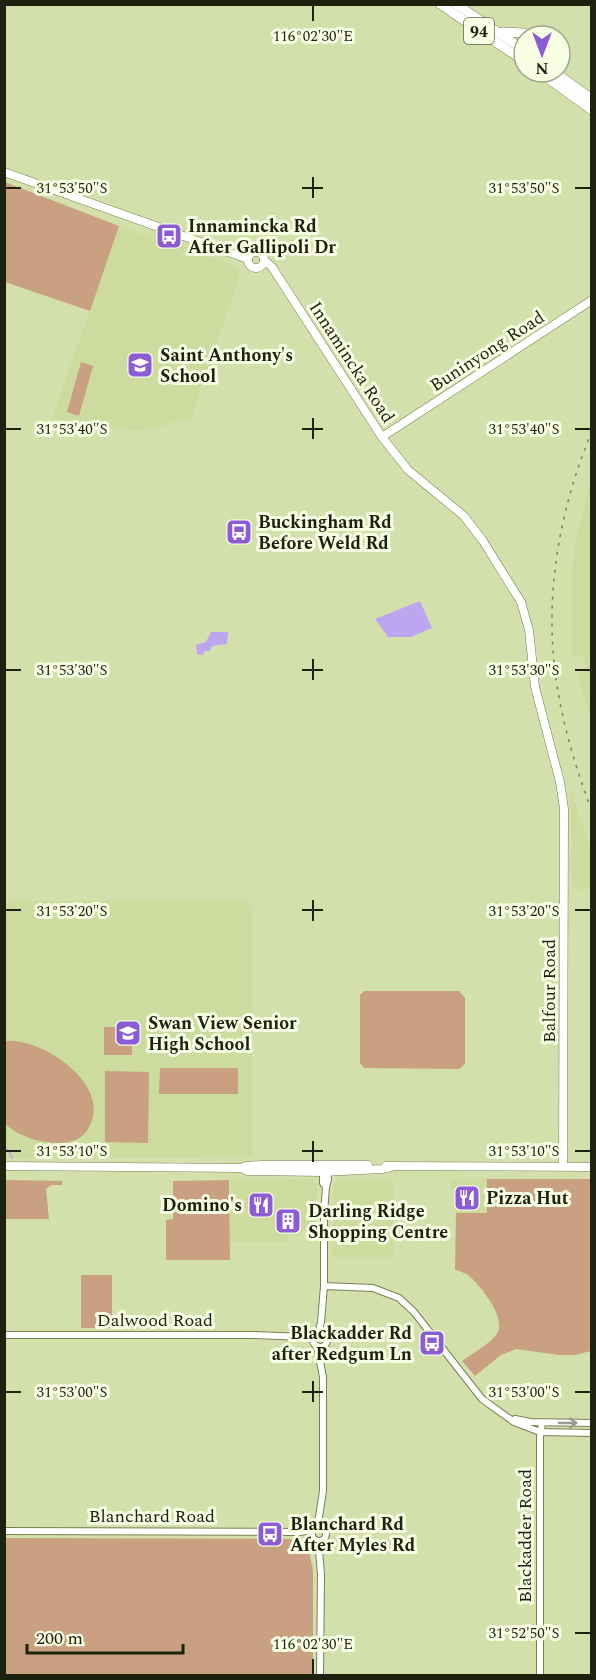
<svg xmlns="http://www.w3.org/2000/svg" width="596" height="1680" viewBox="0 0 596 1680" font-family="Spectral,serif">
  <rect width="100%" height="100%" fill="#d4e0ac"/>
  <!-- built -->
  <g fill="#cddb9e">
    <path d="M119,226L235,266L240,276L191,418L142,431L52,419Z"/>
    <path d="M591,480L592,719H591L577,675L588,670L583,657L572,656V570L576,540Z"/>
    <path d="M570,788L591,849V889H575L572,884Z"/>
    <path d="M245,900L252,909V1157L5,1158L4,901Z"/>
    <path d="M231,1179H313L317,1184L316,1231H288V1242H229Z"/>
    <path d="M340,1179H393V1257H332L334,1184Z"/>
    <path d="M451,1179H487V1213H456V1190H451Z"/>
  </g>
  <!-- green -->
  <g fill="#c9a081">
    <path d="M5,182L119,226L90,311L5,282Z"/>
    <path d="M81,362L93,366L79,416L67,412Z"/>
    <path d="M364,991H459L465,998V1064L459,1069L364,1068L360,1063V995Z"/>
    <rect x="104" y="1027" width="28" height="28"/>
    <path d="M5,1041C43,1037 115,1087 88,1129C81,1141 68,1143 56,1143C37,1142 19,1136 5,1124Z"/>
    <path d="M160,1068H238V1094H159Z"/>
    <path d="M105,1071L149,1072L148,1143L105,1142Z"/>
    <path d="M487,1179H591V1351L575,1355H559L516,1349L501,1355L475,1376L462,1361C473,1353 488,1345 496,1335C509,1320 480,1285 468,1275C465,1273 460,1271 455,1270L456,1213H487Z"/>
    <path d="M5,1180L62,1181V1185H51L46,1189L49,1219H5Z"/>
    <path d="M229,1180L230,1260H166V1220L173,1219V1181Z"/>
    <rect x="81" y="1275" width="31" height="53"/>
    <path d="M5,1538L299,1539L308,1546L313,1570V1675H5Z"/>
  </g>
  <!-- water -->
  <g fill="#bda5ef">
    <path d="M420,601L432,628L411,637H388L375,619Z"/>
    <path d="M211,632H228L227,644L212,646L210,651H205L203,655L197,654L196,645L206,642Z"/>
  </g>
  <g fill="none" stroke-linecap="round" stroke-linejoin="round">
    <!-- stream -->
    <path stroke="#bda5ef" stroke-width="1.5" d="M4,1147L9,1151L12,1158"/>
    <!-- minor casing -->
    <g stroke="#778150" stroke-width="8">
      <g id="minor">
        <path d="M323,1168V1183L326,1187"/>
        <path d="M324,1286L373,1288L399,1298L414,1312L482,1399L514,1422L540,1432L592,1433"/>
        <circle cx="320" cy="1340" r="7"/>
        <path d="M318,1334L321,1322L324,1286V1213L326,1187L328,1179L327,1168"/>
        <path d="M4,1335H254L305,1337L315,1336"/>
        <path d="M515,1419L530,1422L592,1423"/>
        <circle cx="319" cy="1534" r="7"/>
        <path d="M315,1529L319,1517L323,1491V1377L317,1346"/>
        <path d="M4,1531L300,1532L313,1530"/>
        <path d="M315,1540L319,1551L321,1574L320,1676"/>
        <path d="M540,1676V1437L542,1423"/>
      </g>
    </g>
    <!-- major casing -->
    <g stroke="#778150" stroke-width="9">
      <g id="major">
        <path d="M4,172L248,259"/>
        <circle cx="256" cy="260" r="8"/>
        <path d="M264,260L272,267L382,437L408,470L464,516L483,541L521,602L529,630L535,687L560,782L564,809L563,1166"/>
        <path d="M382,437L592,300"/>
        <path d="M4,1166L241,1168L247,1171L322,1172L382,1169L391,1167"/>
        <path d="M386,1166L592,1167"/>
        <path d="M241,1168L246,1166L261,1165H368"/>
      </g>
    </g>
    <!-- highway casing -->
    <g stroke="#778150" stroke-width="10">
      <g id="highway">
        <path d="M440,4L524,61"/>
        <path d="M456,4L524,50"/>
        <path d="M502,32L524,33"/>
        <path d="M539,72L592,110"/>
        <path d="M554,72L592,99"/>
      </g>
    </g>
    <!-- minor -->
    <use href="#minor" stroke="#fff" stroke-width="6"/>
    <!-- major -->
    <use href="#major" stroke="#fff" stroke-width="8"/>
    <!-- highway -->
    <use href="#highway" stroke="#fff" stroke-width="9"/>
    <!-- rail -->
    <path stroke="#7a825e" stroke-width="1.5" stroke-dasharray="3 6" stroke-linecap="butt" d="M592,431C557,515 542,607 559,697C566,736 578,774 592,812"/>
  </g>
  <!-- one-way arrows -->
  <defs><path id="oneway-shaft" d="M-6 0H5M1.5-3L5.5 0L1.5 3" fill="none" stroke-width="1.6" stroke-linecap="round" stroke-linejoin="round" transform="scale(1.5)"/></defs>
  <use stroke="#999b92" href="#oneway-shaft" transform="translate(568 1423)"/>
  <!-- ticks -->
  <path fill="none" stroke="#1d210d" stroke-width="2" d="M313,6V21M313,177V198M6,188H21M302,188H323M575,188H590M313,418V439M6,429H21M302,429H323M575,429H590M313,659V680M6,670H21M302,670H323M575,670H590M313,900V921M6,910H21M302,910H323M575,910H590M313,1141V1162M6,1151H21M302,1151H323M575,1151H590M313,1381V1402M6,1392H21M302,1392H323M575,1392H590M575,1633H590M313,1659V1674"/>
  <!-- icons -->
  <defs>
    <g id="bus-square" transform="scale(1.35)"><rect x="-9" y="-9" width="18" height="18" rx="4" fill="#8c5cd6" stroke="#f7fee4"/><path d="M-5-6H5V4H4V6H2V4H-2V6H-4V4H-5ZM-3.5-4V0h7V-4ZM-3.5 1.2v1.5H-2V1.2ZM2 1.2v1.5H3.5V1.2Z" fill="#fff"/></g>
    <g id="school-square" transform="scale(1.35)"><rect x="-9" y="-9" width="18" height="18" rx="4" fill="#8c5cd6" stroke="#f7fee4"/><path d="M0-5L7-2L0 1L-7-2ZM-4 1L0 2.5L4 1V4Q0 6-4 4Z" fill="#fff"/></g>
    <g id="restaurant-square" transform="scale(1.35)"><rect x="-9" y="-9" width="18" height="18" rx="4" fill="#8c5cd6" stroke="#f7fee4"/><path d="M-5-6h1v4h1v-4h1v4h1v-4h1v5L-1.5 .5V6h-2V.5L-5-1ZM5-6V6H3V1.5H1.5Q1.5-4 5-6Z" fill="#fff"/></g>
    <g id="building-square" transform="scale(1.35)"><rect x="-9" y="-9" width="18" height="18" rx="4" fill="#8c5cd6" stroke="#f7fee4"/><path d="M-4-6H4V6H1V3H-1V6H-4ZM-2.5-4.3h1.7v1.8h-1.7ZM.8-4.3h1.7v1.8H.8ZM-2.5-1h1.7V.8h-1.7ZM.8-1h1.7V.8H.8Z" fill="#fff"/></g>
  </defs>
  <g fill-rule="evenodd">
    <use href="#bus-square" x="169" y="236"/>
    <use href="#school-square" x="140" y="365"/>
    <use href="#bus-square" x="239" y="532"/>
    <use href="#school-square" x="128" y="1033"/>
    <use href="#restaurant-square" x="467" y="1198"/>
    <use href="#restaurant-square" x="261" y="1205"/>
    <use href="#building-square" x="288" y="1221"/>
    <use href="#bus-square" x="432" y="1343"/>
    <use href="#bus-square" x="270" y="1534"/>
  </g>
  <g text-anchor="middle" stroke-width="6" stroke-linejoin="round" paint-order="stroke">
    <!-- shield labels -->
    <rect fill="#f7fee4" stroke="#5e634e" stroke-width="1.5" x="464" y="18" width="30" height="26" rx="4.5"/>
    <g font-size="16" font-weight="bold" fill="#1d210d">
      <text x="479" y="37">94</text>
    </g>
    <!-- poi labels -->
    <g font-size="18" font-weight="bold" fill="#1d210d" stroke="#f7fee4" text-anchor="start">
      <text x="188" y="232">Innamincka Rd<tspan x="188" dy="21">After Gallipoli Dr</tspan></text>
      <text x="160" y="361">Saint Anthony's<tspan x="160" dy="21">School</tspan></text>
      <text x="258" y="528">Buckingham Rd<tspan x="258" dy="21">Before Weld Rd</tspan></text>
      <text x="148" y="1029">Swan View Senior<tspan x="148" dy="21">High School</tspan></text>
      <text x="486" y="1204">Pizza Hut</text>
      <text x="242" y="1211" text-anchor="end">Domino's</text>
      <text x="308" y="1217">Darling Ridge<tspan x="308" dy="21">Shopping Centre</tspan></text>
      <text x="412" y="1339" text-anchor="end">Blackadder Rd<tspan x="412" dy="21">after Redgum Ln</tspan></text>
      <text x="290" y="1530">Blanchard Rd<tspan x="290" dy="21">After Myles Rd</tspan></text>
    </g>
    <!-- street labels -->
    <g font-size="18" fill="#1d210d" stroke="#f7fee4">
      <text transform="translate(487 351) rotate(-33)" y="6">Buninyong Road</text>
      <text transform="translate(352 362) rotate(57)" y="6">Innamincka Road</text>
      <text transform="translate(549 991) rotate(-90)" y="6">Balfour Road</text>
      <text x="155" y="1326">Dalwood Road</text>
      <text x="152" y="1522">Blanchard Road</text>
      <text transform="translate(525 1536) rotate(-90)" y="6">Blackadder Road</text>
    </g>
  </g>
  <g font-size="15" text-anchor="middle" fill="#1d210d" stroke="#f7fee4" stroke-width="6" stroke-linejoin="round" paint-order="stroke">
    <text x="313" y="41">116°02'30"E</text>
    <text x="524" y="193">31°53'50"S</text>
    <text x="72" y="193">31°53'50"S</text>
    <text x="524" y="434">31°53'40"S</text>
    <text x="72" y="434">31°53'40"S</text>
    <text x="524" y="675">31°53'30"S</text>
    <text x="72" y="675">31°53'30"S</text>
    <text x="524" y="916">31°53'20"S</text>
    <text x="72" y="916">31°53'20"S</text>
    <text x="72" y="1156">31°53'10"S</text>
    <text x="524" y="1156">31°53'10"S</text>
    <text x="72" y="1397">31°53'00"S</text>
    <text x="524" y="1397">31°53'00"S</text>
    <text x="524" y="1638">31°52'50"S</text>
    <text x="313" y="1649">116°02'30"E</text>
  </g>
  <!-- border -->
  <rect width="596" height="1680" fill="none" stroke="#1d210d" stroke-width="12"/>
  <!-- north arrow -->
  <g transform="translate(542 54) rotate(180)"><circle r="28" fill="#f7fee4" stroke="#a0a68e" stroke-width="1.5"/>
  <path d="M0-4.5L10 22L0 15L-10 22Z" fill="#8c5cd6"/>
  <text y="-9" font-size="16" font-weight="bold" text-anchor="middle" fill="#1d210d">N</text>
  </g>
  <!-- scale -->
  <path d="M27 1644v9h156v-9" fill="none" stroke="#1d210d" stroke-width="3"/>
  <text x="36" y="1644" font-size="18" fill="#1d210d" stroke="#f7fee4" stroke-width="4.5" paint-order="stroke">200 m</text>
</svg>
